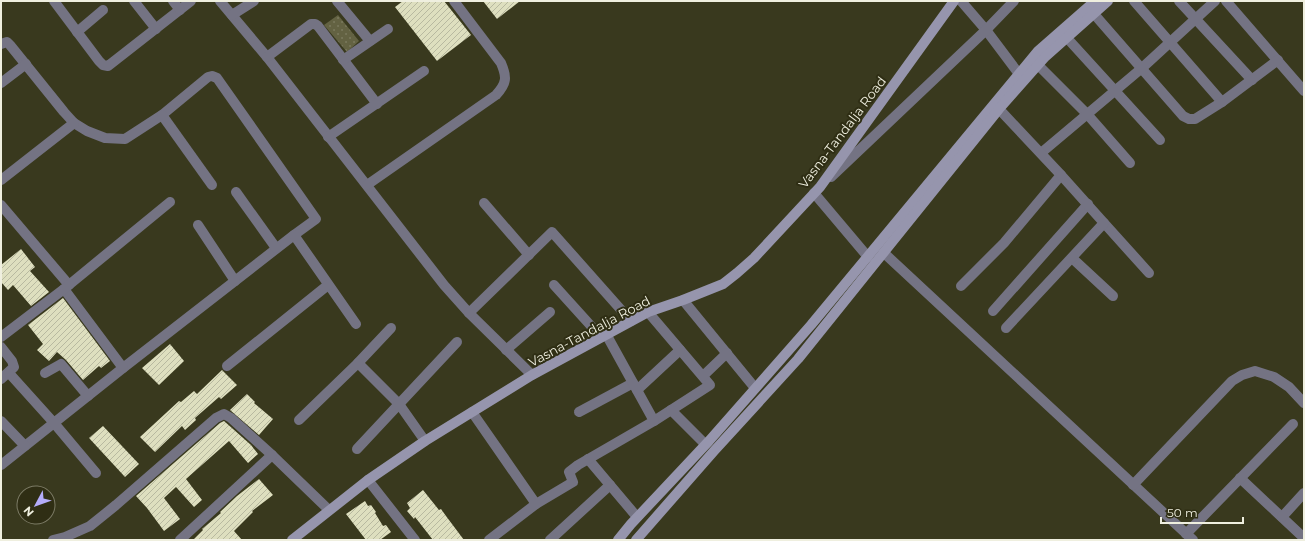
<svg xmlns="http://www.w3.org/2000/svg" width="1305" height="541" viewBox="0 0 1305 541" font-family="Montserrat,sans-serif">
  <defs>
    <pattern id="park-dots" width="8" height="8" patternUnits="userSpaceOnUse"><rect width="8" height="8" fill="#636242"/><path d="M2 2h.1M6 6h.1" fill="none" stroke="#7a795d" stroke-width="1.8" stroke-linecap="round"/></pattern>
    <pattern id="building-hatch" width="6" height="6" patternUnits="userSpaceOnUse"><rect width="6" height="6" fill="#dedfbf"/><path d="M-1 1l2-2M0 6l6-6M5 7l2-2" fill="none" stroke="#b8b9a0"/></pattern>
  </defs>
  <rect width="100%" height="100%" fill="#39391e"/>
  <!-- park -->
  <path fill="url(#park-dots)" d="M338,15L359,41L347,52L324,25Z"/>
  <!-- building -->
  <g fill="url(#building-hatch)">
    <path d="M403,1H444L471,35L437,61L395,7Z"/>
    <path d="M483,1H520L497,19Z"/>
    <path d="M21,249L35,267L30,271L49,292L31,306L13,285L8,290L1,282V265Z"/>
    <path d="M63,298L110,361L101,368L99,366L83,380L66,360L57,352L49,361L37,350L43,344L28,325Z"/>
    <path d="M170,344L184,361L159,385L142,368Z"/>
    <path d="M222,370L237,385L221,399L219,397L195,418L196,420L185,430L182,426L155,452L140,437L179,401L181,402L194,391L197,394Z"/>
    <path d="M247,394L255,402L254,403L273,419L259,435L230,410Z"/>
    <path d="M224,421L251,445L258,454L248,463L229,441L186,479L202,500L194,507L176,487L164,498L180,519L164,531L147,508L136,496L220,423Z"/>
    <path d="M103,426L139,464L125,477L89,438Z"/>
    <path d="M259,479L273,495L252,511L253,512L234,531L242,540H193L203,530L202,529L221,513L220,512L237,496Z"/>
    <path d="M423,490L439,510L441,509L446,516L464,540H433L415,517L414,519L407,511L410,508L407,503Z"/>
    <path d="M365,501L368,506L371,505L376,512L375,513L383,526L386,525L391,532L380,540H366L346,514Z"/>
  </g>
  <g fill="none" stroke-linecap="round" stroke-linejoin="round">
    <!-- street -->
    <g stroke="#747383" stroke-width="10">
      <path d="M54,1L99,61L103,65L108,66L191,1"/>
      <path d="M134,1L156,29"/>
      <path d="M173,1L180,10"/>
      <path d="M220,1L267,57L444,285L469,313L532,375"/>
      <path d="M337,1L370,41"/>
      <path d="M961,1L986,30L1019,74"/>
      <path d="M1134,1L1222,102"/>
      <path d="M1179,1L1252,80"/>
      <path d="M1226,1L1304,91"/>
      <path d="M1094,14L1183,116L1189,119H1195L1222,102L1278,60"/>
      <path d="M232,15L254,1"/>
      <path d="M77,32L103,10"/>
      <path d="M1067,38L1160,140"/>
      <path d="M1,44L7,42L10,45L64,112L74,123L87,131L105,138L125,139L162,115L208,77L212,76L217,78L316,219L294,235L123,368L1,465"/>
      <path d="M267,57L311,24H315L318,26L377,104"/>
      <path d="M343,60L388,29"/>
      <path d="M1038,65L1087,114L1130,163"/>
      <path d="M1,83L26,64"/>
      <path d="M162,115L212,185"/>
      <path d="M328,137L424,71"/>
      <path d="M1041,153L1142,68L1215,1"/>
      <path d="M831,177L986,30L1014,1"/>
      <path d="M1,180L74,123"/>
      <path d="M367,185L496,95C507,83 507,77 501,63L454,1"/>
      <path d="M236,192L276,248"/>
      <path d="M814,193L868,257"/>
      <path d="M484,203L529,255"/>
      <path d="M1,205L69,285"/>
      <path d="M1104,223L1149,273"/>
      <path d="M198,225L235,281"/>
      <path d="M294,235L356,324"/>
      <path d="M884,253L1193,540"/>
      <path d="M1072,258L1113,296"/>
      <path d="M554,285L601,337"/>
      <path d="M961,286L1004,243L1061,175L999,109"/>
      <path d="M64,289L123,368"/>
      <path d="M683,300L755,388"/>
      <path d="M993,311L1088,204"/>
      <path d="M648,312L710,385L654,421"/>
      <path d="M469,313L552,232L631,321"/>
      <path d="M391,328L358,363L399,404L425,441"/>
      <path d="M1006,328L1104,223L1061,175"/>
      <path d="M1,337L64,289L170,202"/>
      <path d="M1,347L12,361L14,367L1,379"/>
      <path d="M506,350L550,312"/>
      <path d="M227,366L328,285"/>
      <path d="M9,373L54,423L96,473"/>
      <path d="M45,373L61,364L88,396"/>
      <path d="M703,376L727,353"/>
      <path d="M637,390L680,350"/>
      <path d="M671,410L705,444"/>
      <path d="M472,412L536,504"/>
      <path d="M579,412L633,383"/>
      <path d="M299,420L358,363"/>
      <path d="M1,421L25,446"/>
      <path d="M357,449L457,342"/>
      <path d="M588,459L637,517"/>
      <path d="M1240,478L1304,538"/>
      <path d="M368,480L415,540"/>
      <path d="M1133,485L1232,381L1242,375L1255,371L1274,377L1289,387L1304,403"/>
      <path d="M1282,517L1304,493"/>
      <path d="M1186,534L1293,424"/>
      <path d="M53,540L65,537L90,526L116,505L216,418L224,414L231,418L272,455L329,510"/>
      <path d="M180,540L272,455"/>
      <path d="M489,540L536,504L573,482L569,472L578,465L654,421L606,334"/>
      <path d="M550,540L610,485"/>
    </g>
    <!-- secondary -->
    <g stroke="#9695ad" stroke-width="10">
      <path d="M292,540L368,480L425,441L532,375L648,312L683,300L723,284L737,273L754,258L820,187L954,1"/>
      <path d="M618,540L631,524L709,441L811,325L1038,51L1095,1"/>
      <path d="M636,540L714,451L798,359L999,109L1045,57L1108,1"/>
    </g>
  </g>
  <g text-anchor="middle" stroke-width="4" stroke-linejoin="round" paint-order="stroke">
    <!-- street labels -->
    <g font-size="13" fill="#efefdf" stroke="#2f2e14">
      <text transform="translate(842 132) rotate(-53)" y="5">Vasna-Tandalja Road</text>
      <text transform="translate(589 331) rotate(-28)" y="5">Vasna-Tandalja Road</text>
    </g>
  </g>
  <!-- border -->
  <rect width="1305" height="541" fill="none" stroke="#efefdf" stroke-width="4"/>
  <!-- north arrow -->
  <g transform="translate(36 505) rotate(229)"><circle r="19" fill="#2f2e14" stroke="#7c7b65"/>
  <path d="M0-3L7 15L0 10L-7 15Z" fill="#b4acf9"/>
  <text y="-6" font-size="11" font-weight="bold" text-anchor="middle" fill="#efefdf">N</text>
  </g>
  <!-- scale -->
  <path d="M1161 517v6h82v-6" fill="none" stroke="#efefdf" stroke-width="2"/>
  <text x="1167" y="517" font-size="12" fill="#efefdf" stroke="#2f2e14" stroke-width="3" paint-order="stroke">50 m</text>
</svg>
